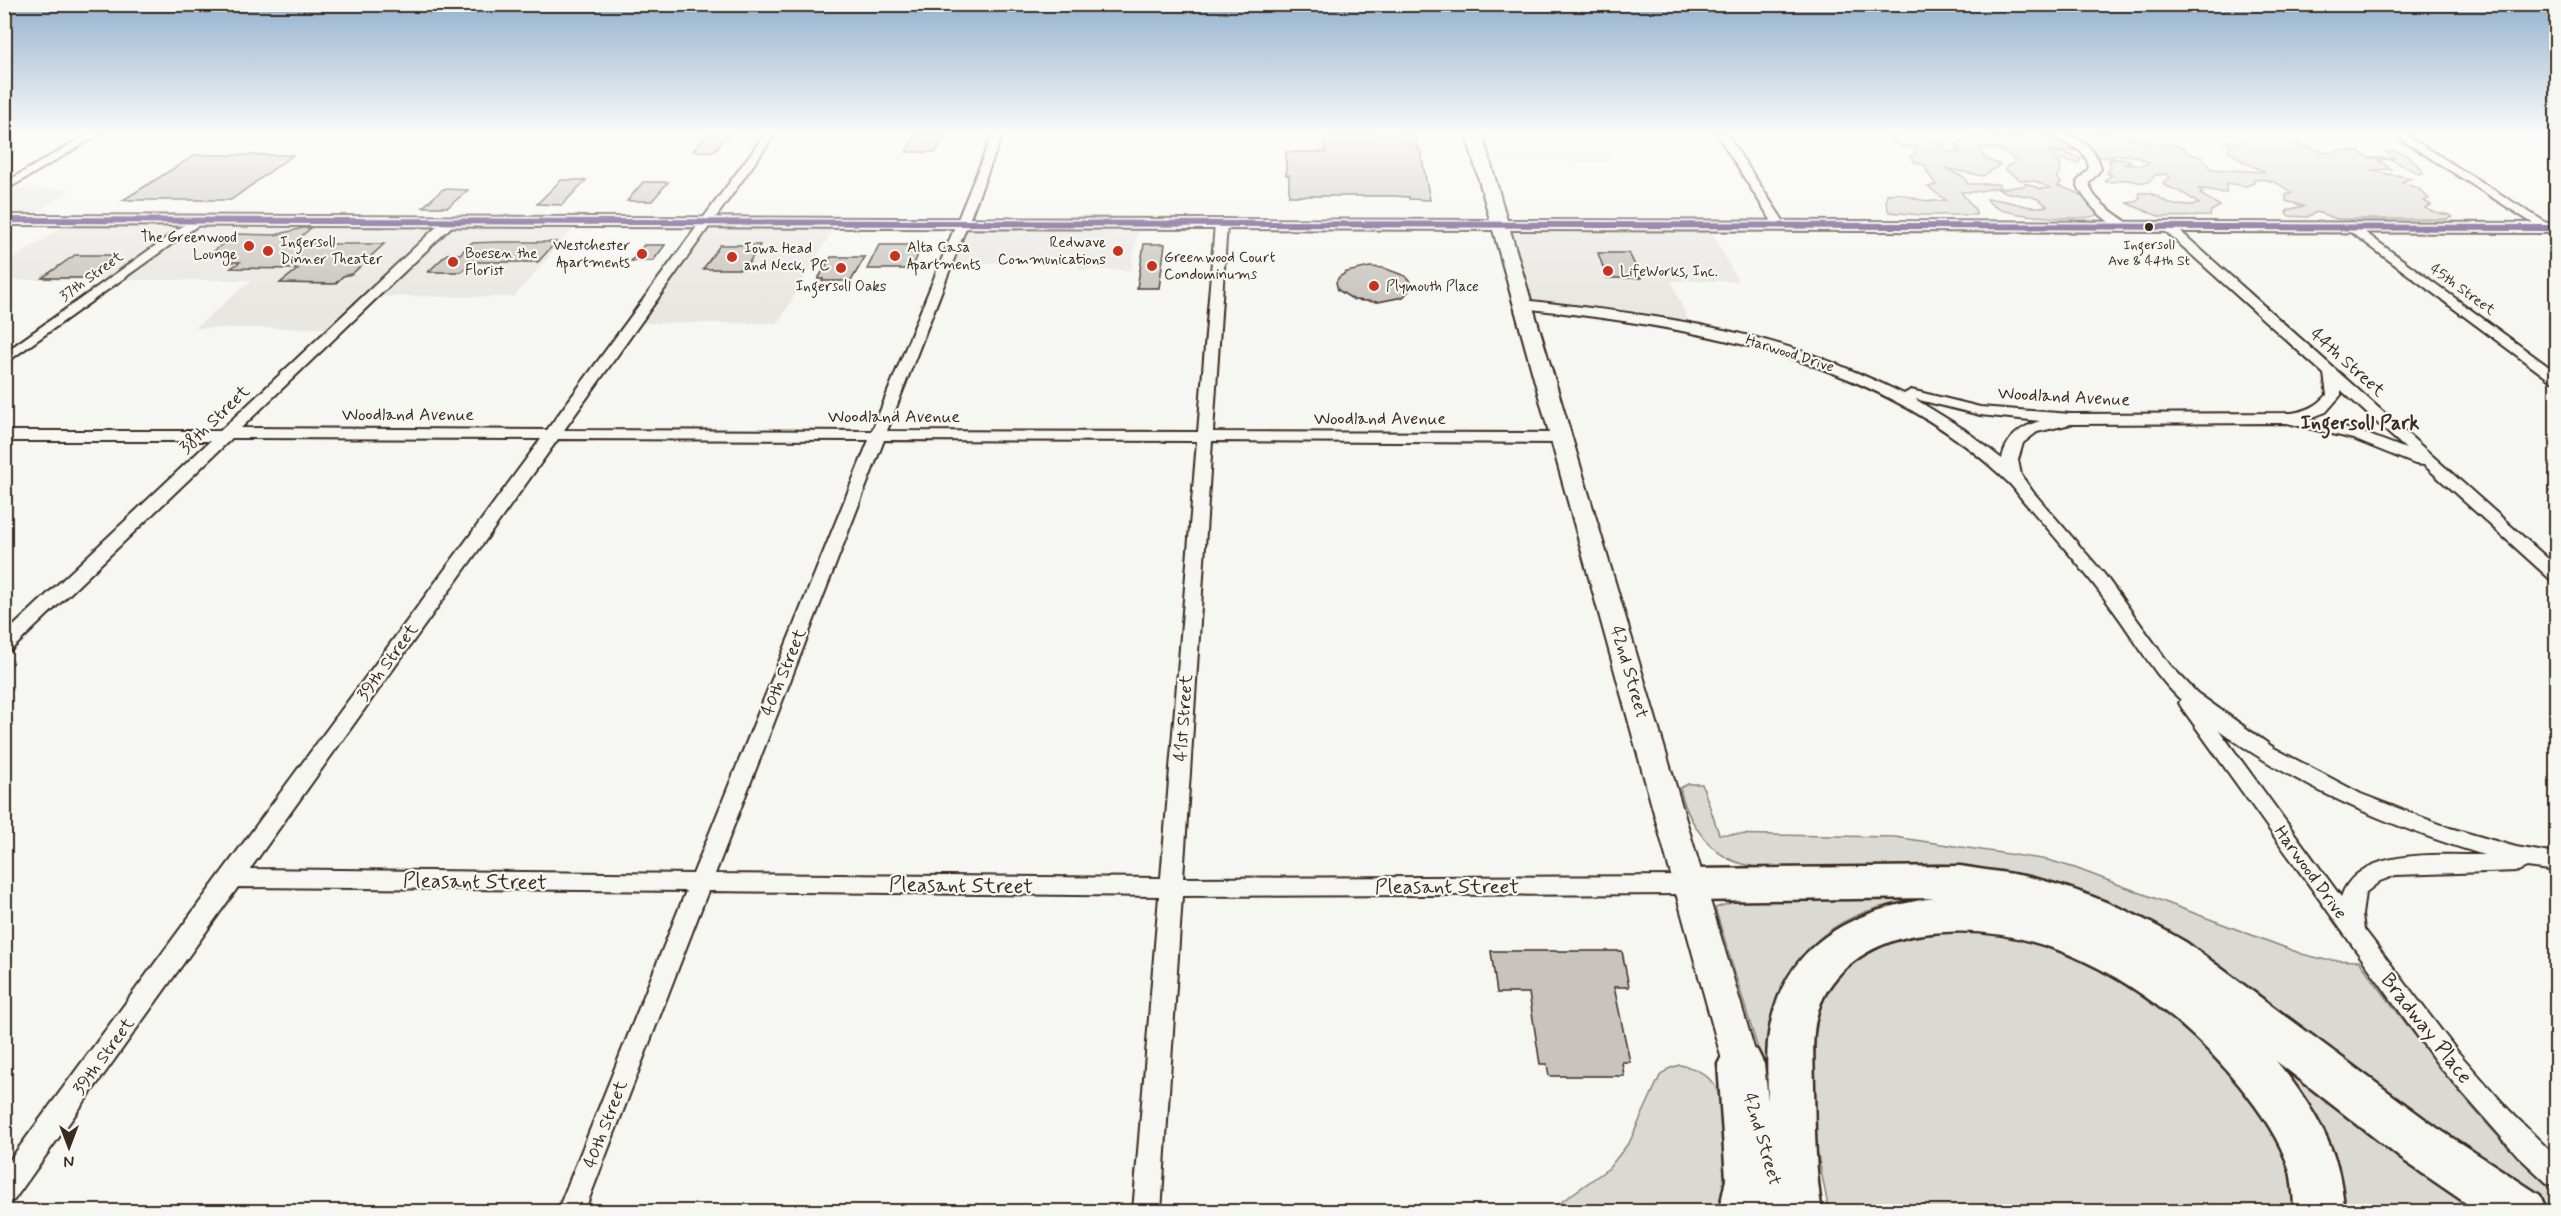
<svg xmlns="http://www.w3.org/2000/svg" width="2561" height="1216" viewBox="0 0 2561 1216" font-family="Mynerve,sans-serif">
  <rect width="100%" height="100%" fill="#f6f6f2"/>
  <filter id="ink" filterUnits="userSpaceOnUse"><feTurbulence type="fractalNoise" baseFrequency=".0167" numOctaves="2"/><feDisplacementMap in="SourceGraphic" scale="12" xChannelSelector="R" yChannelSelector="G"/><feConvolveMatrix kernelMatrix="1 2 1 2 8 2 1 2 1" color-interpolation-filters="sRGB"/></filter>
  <g filter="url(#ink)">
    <!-- built -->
    <g fill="#e8e7e2">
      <path d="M1486,133H1600L1613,162H1495Z"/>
      <path d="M5,189H73L24,220H5Z"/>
      <path d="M73,220L579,222L514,297L371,296L337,328H195L252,280H13L5,285V264Z"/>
      <path d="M708,222L837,223L778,323H632Z"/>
      <path d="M963,223L1139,224L1131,270H1078L1079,263H946Z"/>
      <path d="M1501,225H1708L1738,281H1671L1690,325L1522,304Z"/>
    </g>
    <!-- green -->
    <g fill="#dad9d3" stroke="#8a8278" stroke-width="1.5">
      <path d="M1899,133H1919L1928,140L1944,143L1942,147L1946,152H1960L1954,145L1959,144L1975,133L1985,139L2048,137L2067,144L2074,151H2047L2065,153L2082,159L2077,163L2055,158L2061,166L2060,173L2056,178L2061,182L2058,186C2073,190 2092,199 2099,214C2088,222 2009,216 1997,208C1993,206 1989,203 1987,199C2008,198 2025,211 2047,206C2033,191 2015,198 1998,189L2024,186L2025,183L2041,189L2050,188L2035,181L2021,180L2005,170L2007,166L2014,163V159L1999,149L1981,148L1984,158L2000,165L1983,176L1945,168L1965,178L1967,184H1999L2000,187L1975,192H1961L1976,211V215H1922L1889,212L1886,203L1887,194C1901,191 1908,197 1921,200C1928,201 1940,201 1946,200L1928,187L1936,185L1927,172L1926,166L1915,162L1910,156L1916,153L1914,150L1917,146L1902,147L1899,144H1893L1887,136H1902Z"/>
      <path d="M2060,133H2115L2141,141L2175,145L2186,149L2185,152L2203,158L2211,169L2265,172L2242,161L2228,150L2231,146L2224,141L2248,142L2255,135L2249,133H2280L2288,135V140L2293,143L2329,153L2343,150L2359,152L2369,158H2394L2386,152C2403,148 2413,159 2423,172L2420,174L2390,159L2378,160L2391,169L2371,170C2383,175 2397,174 2411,178L2401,182L2419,189L2429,199L2424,201L2431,205L2425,208C2435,215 2447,212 2453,217L2446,219H2337L2317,212L2307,217L2289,216L2286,213L2288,210L2303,206L2286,201V195L2292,193C2279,183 2269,178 2253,179L2254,183L2246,186L2226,183V193C2216,193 2211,188 2199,189L2203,193L2200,194L2220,206L2211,211L2210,216L2161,217L2126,203L2136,202L2140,197L2139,193C2157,191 2160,201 2174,205C2181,206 2192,205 2199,204C2187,195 2179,190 2165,186L2163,183L2170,177L2167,174L2155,175C2147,190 2134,178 2121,180C2115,182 2113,183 2106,182L2105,180L2112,175L2107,173L2111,166L2109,160L2127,159L2132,162L2125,164C2131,166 2145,166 2149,163L2135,156L2109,154L2114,158L2101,157L2083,143Z"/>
      <path d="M1688,784H1702L1719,834L1895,837L2048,860L2075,868L2302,954L2326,960L2359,961C2420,1042 2479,1126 2556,1193V1211H2546L2032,879C2000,872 1969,864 1937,864C1883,863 1772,882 1727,858C1703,845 1685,814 1680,788Z"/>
      <path d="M1918,895L1920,899C1847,908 1791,942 1774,1017C1770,1034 1771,1054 1770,1072H1765L1715,908L1740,900Z"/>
      <path d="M1948,927L2046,942L2137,983L2244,1077L2287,1159L2293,1195V1211H1829L1811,1120L1812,1029L1824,993L1845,966L1874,945L1906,933Z"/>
      <path d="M2150,954L2498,1211H2340Z"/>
      <path d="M1679,1065C1722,1071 1722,1104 1729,1139C1731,1149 1736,1162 1734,1172C1731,1185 1724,1199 1720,1211L1547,1212L1609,1168L1630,1141L1660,1076L1668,1069Z"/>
    </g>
    <!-- building -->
    <g fill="#c8c3be" stroke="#3b2a1e" stroke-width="1.5">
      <path d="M708,133H729L714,151H693Z"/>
      <path d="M917,133H946L936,152H906Z"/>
      <path d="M1324,133H1415L1418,149H1420L1430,200L1409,199V197L1394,196H1289V175H1286V152H1325Z"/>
      <path d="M195,155H293L231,200H123Z"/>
      <path d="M561,180H586L562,205L537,204Z"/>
      <path d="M643,182H668L652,201H627Z"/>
      <path d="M443,189L468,190L448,207H423Z"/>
      <path d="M303,228H311L292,244H384L352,274L343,276L335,284L280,283L298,269L231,268L240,262H224L228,258L208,256L235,234L275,235Z"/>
      <path d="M498,242H556L538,262H471L461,272H428L447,254H460L471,243Z"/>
      <path d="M1144,244H1165L1159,288H1137Z"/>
      <path d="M644,245H665L653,261H631Z"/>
      <path d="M720,245H760L745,269H703Z"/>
      <path d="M879,245H922L912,269H867Z"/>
      <path d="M1598,253H1629L1641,278H1607Z"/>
      <path d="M75,255H115L83,278H42Z"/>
      <path d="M831,257H865L851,281H822L823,279H818Z"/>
      <path d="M1370,267L1384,268L1405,276L1411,282V289L1403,297L1378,302L1354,300L1338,290L1336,282L1339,277L1347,272Z"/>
      <path d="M1491,951H1622L1629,987H1614L1630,1062H1622L1624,1076H1549L1547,1064H1540L1529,993H1497Z"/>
    </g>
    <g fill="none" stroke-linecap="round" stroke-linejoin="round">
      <!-- street casing -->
      <g stroke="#3b2a1e" stroke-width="4">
        <g id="street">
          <path d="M90,133H102L4,191V183Z"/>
          <path d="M766,133H776L564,430L872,431L993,133H1003L887,431L1198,432L1215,224L1217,221H1225L1227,224L1213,432L1561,433L1569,438L1561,443L1212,441L1183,878L1691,876L1699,879L1702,885L1699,891L1691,894L1182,896L1161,1212H1133L1159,896L708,891L584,1212H557L686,891L238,887L14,1200L4,1204V1168L541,439L232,438L11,650L4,652V635L210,441H4V431H220L446,218H454V224L241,428L547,430ZM558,439L869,440L693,874L250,869ZM884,440L1197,441L1161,878L715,874Z"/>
          <path d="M1716,133H1726L1786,225L1784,228H1776Z"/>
          <path d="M2047,133C2069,131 2097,145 2101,169L2089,183C2092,201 2115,213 2128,223V229C2113,232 2079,197 2077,182L2089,168C2086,144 2061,146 2047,133Z"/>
          <path d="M2391,133H2403L2556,229V238Z"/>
          <path d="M197,216L201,217V223L4,364V353Z"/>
          <path d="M2167,222L2171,223L2556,566V580L2550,579L2424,465L2415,464L2353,439L2287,423L2071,424L2037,432L2023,443L2018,460L2021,475L2033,492L2104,574L2170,665L2197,693L2274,748L2361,794L2450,828L2516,847L2556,854V871L2527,867L2518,871L2396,875L2380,881L2365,893L2362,915L2364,929L2457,1051L2509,1110L2556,1157V1186L2547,1183L2518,1156L2439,1066L2182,708L2179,703L2181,700C2156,677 2140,648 2121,621C2092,580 2060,542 2027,505C2021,499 2016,490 2010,484C1878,356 1698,328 1522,308L1515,304L1522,300C1620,311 1721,322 1815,356C1845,367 1875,380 1904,394L1911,390L1980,407L2071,414L2292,413C2307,411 2317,406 2327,395L2324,374L2163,229V223ZM2341,390L2406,449L2364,433L2308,419L2326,412L2341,395ZM1915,399L1980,415L2040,421C2020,427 2006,438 2002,459L1965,430ZM2219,730C2300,789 2389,826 2484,855C2441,856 2358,846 2341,897Z"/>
          <path d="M2351,222L2556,372V382L2551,381L2347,229V223Z"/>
        </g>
      </g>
      <!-- secondary casing -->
      <g stroke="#3b2a1e" stroke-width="4">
        <path id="secondary" d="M1466,133H1482L1507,220L2556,223V233L1510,230L1763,1078L1758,1089L1745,1094L1732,1089L1727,1078L1493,230L4,225V215L1490,220Z"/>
      </g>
      <!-- highway casing -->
      <g stroke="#3b2a1e" stroke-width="5">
        <path id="highway" d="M1960,866C1983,870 2006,872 2029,877C2085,890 2138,914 2187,943L2437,1128L2540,1195L2547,1212H2479L2403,1160L2276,1061C2301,1090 2331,1136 2339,1174C2342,1187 2343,1199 2345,1212H2295C2293,1198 2293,1184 2290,1171C2280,1139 2260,1111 2240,1086C2166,994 2046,916 1923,934C1884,939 1843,959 1824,996C1809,1025 1814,1059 1814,1090C1815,1131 1815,1171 1822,1212H1772L1771,1203L1769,1212H1719L1726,1179L1718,1064L1725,1050L1741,1044L1757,1050L1764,1064L1768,1100C1768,1075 1765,1048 1771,1023C1788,940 1857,909 1934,898L1691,901L1677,896L1671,885L1677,874L1691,869Z"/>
      </g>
      <!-- street -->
      <use href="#street" fill="#f6f6f2" fill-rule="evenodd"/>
      <!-- secondary -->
      <use href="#secondary" fill="#f6f6f2" fill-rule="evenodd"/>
      <!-- highway -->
      <use href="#highway" fill="#f6f6f2" fill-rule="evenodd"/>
      <!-- bus-1 casing -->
      <g stroke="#f6f6f2" stroke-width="9">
        <path id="bus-1" d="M4,220L2556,228"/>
      </g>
      <!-- bus-1 -->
      <use href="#bus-1" stroke="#4c2a6f" stroke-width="6"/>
    </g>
  </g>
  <!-- sky -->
  <linearGradient id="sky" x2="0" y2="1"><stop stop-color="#94b2cf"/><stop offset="0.44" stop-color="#fbfbf9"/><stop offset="1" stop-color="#fbfbf9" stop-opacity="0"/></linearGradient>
  <rect width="2561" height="303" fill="url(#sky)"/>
  <!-- markers -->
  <circle fill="#3b2a1e" stroke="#f6f6f2" stroke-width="2" cx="2149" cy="227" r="5"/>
  <g fill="#c8321e" stroke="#f6f6f2" stroke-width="2">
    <circle cx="249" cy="246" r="6"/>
    <circle cx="268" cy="251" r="6"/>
    <circle cx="1118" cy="251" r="6"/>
    <circle cx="642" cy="254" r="6"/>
    <circle cx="895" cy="256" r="6"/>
    <circle cx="732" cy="257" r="6"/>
    <circle cx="453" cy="262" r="6"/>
    <circle cx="1152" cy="266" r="6"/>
    <circle cx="841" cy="268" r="6"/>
    <circle cx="1608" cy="271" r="6"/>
    <circle cx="1374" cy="286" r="6"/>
  </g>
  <g text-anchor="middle" stroke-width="4.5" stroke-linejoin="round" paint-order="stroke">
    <!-- far-bus labels -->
    <g font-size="14" fill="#3b2a1e" stroke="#f6f6f2">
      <text x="2149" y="249">Ingersoll<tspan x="2149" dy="16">Ave &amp; 44th St</tspan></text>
    </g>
    <!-- far-poi labels -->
    <g font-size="15" fill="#3b2a1e" stroke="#f6f6f2" text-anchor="start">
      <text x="237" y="242" text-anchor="end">The Greenwood<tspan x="237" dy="17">Lounge</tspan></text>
      <text x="280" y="247">Ingersoll<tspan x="280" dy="17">Dinner Theater</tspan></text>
      <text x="1106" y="247" text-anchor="end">Redwave<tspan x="1106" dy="17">Communications</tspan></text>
      <text x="630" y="250" text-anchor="end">Westchester<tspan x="630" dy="17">Apartments</tspan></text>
      <text x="907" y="252">Alta Casa<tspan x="907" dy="17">Apartments</tspan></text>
      <text x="744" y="253">Iowa Head<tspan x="744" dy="17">and Neck, PC</tspan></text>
      <text x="465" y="258">Boesen the<tspan x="465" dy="17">Florist</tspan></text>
      <text x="1164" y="262">Greenwood Court<tspan x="1164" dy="17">Condominums</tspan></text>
      <text x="1620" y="276">LifeWorks, Inc.</text>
      <text x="841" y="291" text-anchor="middle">Ingersoll Oaks</text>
      <text x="1386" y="291">Plymouth Place</text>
    </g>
    <!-- far-street labels -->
    <g font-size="15" fill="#3b2a1e" stroke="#f6f6f2">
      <text transform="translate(91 276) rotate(-36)" y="5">37th Street</text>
      <text transform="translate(2463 289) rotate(36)" y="5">45th Street</text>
      <text transform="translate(1790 353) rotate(18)" y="5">Harwood Drive</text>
    </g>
    <!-- street labels -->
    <g font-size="18" fill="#3b2a1e" stroke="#f6f6f2">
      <text transform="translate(2348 362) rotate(42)" y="6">44th Street</text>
      <text transform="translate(2064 396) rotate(3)" y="6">Woodland Avenue</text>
      <text x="408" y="420">Woodland Avenue</text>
      <text x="894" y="422">Woodland Avenue</text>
      <text x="1380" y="424">Woodland Avenue</text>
      <text transform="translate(214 419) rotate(-44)" y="6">38th Street</text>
      <text transform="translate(387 662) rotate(-54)" y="6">39th Street</text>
      <text transform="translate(783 672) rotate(-68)" y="6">40th Street</text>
      <text transform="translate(1630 672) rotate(74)" y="6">42nd Street</text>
      <text transform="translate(1183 718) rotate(-86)" y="6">41st Street</text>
      <text transform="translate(2311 872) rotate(54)" y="6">Harwood Drive</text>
      <text transform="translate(103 1056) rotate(-54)" y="6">39th Street</text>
      <text transform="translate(605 1124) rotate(-69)" y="6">40th Street</text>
      <text transform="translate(1763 1139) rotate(74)" y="6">42nd Street</text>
    </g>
    <!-- neighbourhood labels -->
    <g font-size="20" font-weight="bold" fill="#3b2a1e" stroke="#f6f6f2">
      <text x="2360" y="429">Ingersoll Park</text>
    </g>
    <!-- near-street labels -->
    <g font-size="21" fill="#3b2a1e" stroke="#f6f6f2">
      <text transform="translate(475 881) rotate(1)" y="7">Pleasant Street</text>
      <text transform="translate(961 885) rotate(1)" y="7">Pleasant Street</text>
      <text x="1447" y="893">Pleasant Street</text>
      <text transform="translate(2427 1028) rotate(52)" y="7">Bradway Place</text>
    </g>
  </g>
  <!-- margin -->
  <rect width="2561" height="1216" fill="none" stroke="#f6f6f2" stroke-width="24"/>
  <rect x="12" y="12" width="2537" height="1192" fill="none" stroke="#3b2a1e" stroke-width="2" filter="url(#ink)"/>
  <!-- north arrow -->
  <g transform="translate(69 1147) rotate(180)" stroke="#f6f6f2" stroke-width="4.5" paint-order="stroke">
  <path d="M0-4.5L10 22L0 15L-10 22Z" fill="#3b2a1e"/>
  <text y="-9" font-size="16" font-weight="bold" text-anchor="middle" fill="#3b2a1e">N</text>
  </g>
</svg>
